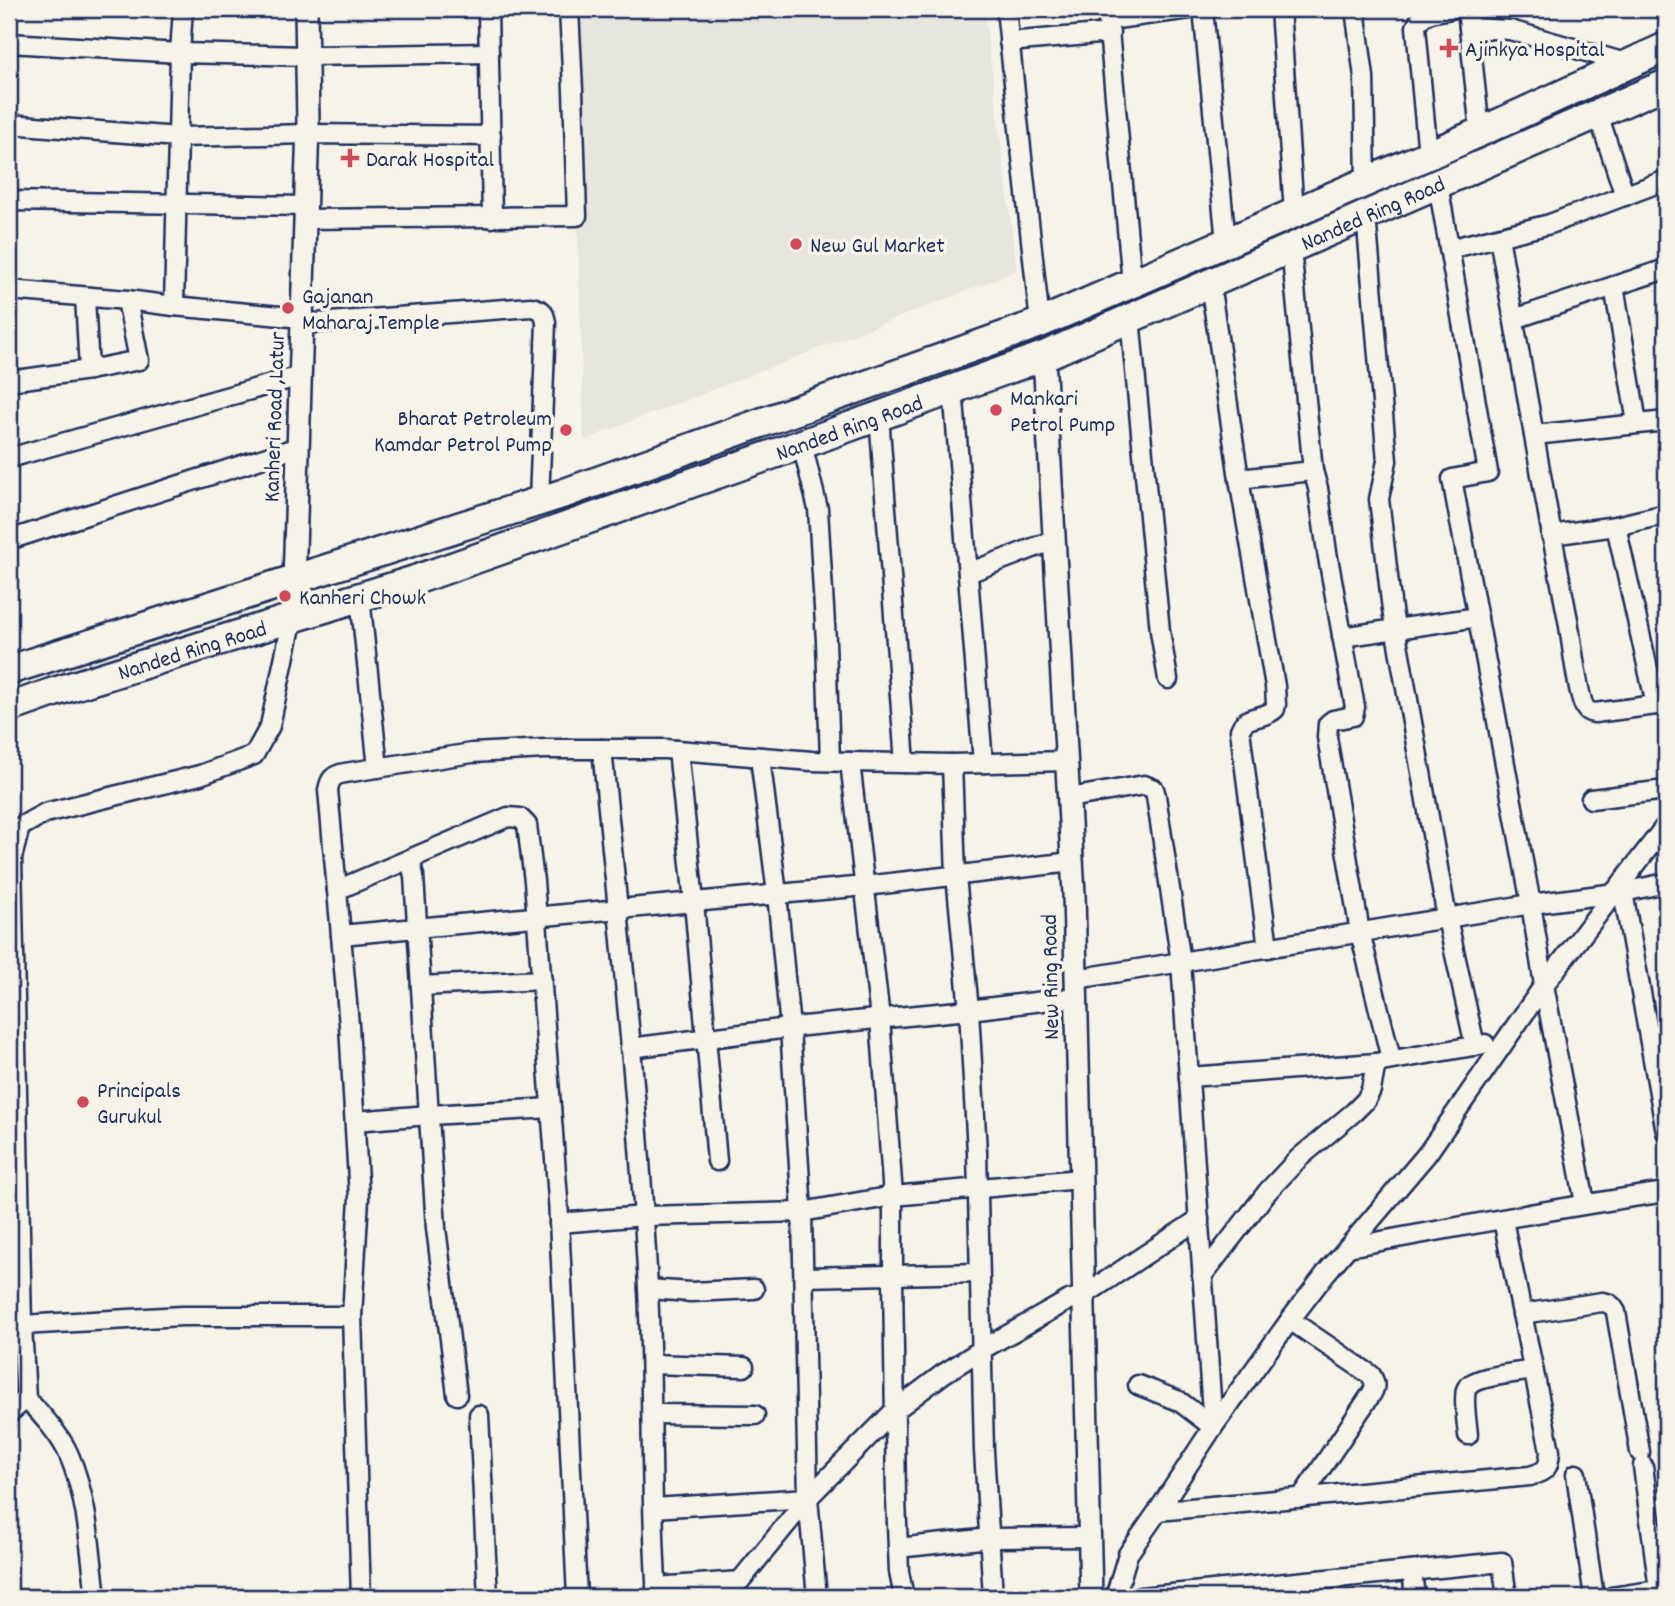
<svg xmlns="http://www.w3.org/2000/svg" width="1675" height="1606" viewBox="0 0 1675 1606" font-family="Dekko,sans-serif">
  <rect width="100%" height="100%" fill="#f7f3e8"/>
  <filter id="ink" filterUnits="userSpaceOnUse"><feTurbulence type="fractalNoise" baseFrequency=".0143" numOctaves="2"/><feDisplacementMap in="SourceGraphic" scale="14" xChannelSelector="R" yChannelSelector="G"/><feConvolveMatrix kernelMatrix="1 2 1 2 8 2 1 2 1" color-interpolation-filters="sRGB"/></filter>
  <g filter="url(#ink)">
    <!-- built -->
    <path fill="#e6e5de" d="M571,9H984L1017,271L584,440Z"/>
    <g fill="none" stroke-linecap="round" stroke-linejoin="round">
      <!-- minor casing -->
      <g stroke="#1b2f5e" stroke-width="23">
        <g id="minor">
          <path d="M488,9L492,218"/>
          <path d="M1006,9L1040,323"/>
          <path d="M1107,9L1132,283"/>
          <path d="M1203,9L1226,242"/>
          <path d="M1280,9L1294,213"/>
          <path d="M1355,9L1364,77L1366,182"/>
          <path d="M1467,9L1480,132"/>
          <path d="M1109,20L1190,9"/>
          <path d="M1469,28L1510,30L1629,64"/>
          <path d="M1009,42L1110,33"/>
          <path d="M9,43L180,53L183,9"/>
          <path d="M1598,114L1625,196"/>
          <path d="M9,124L178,137L308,134L491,136"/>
          <path d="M1428,155L1416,27C1422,11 1437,12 1451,9"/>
          <path d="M1438,184L1488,472L1452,479L1531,904L1544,985L1585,1203"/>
          <path d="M9,201L305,206"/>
          <path d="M1366,215L1387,461L1379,499L1392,610L1447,918L1475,1046"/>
          <path d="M305,219L577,216L573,90L569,9"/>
          <path d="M1499,237C1522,365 1543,493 1568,620C1571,636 1578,700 1586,709C1589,713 1591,712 1595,713L1656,705"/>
          <path d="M1449,249L1550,224L1666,180"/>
          <path d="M1210,283L1239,479L1275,686L1276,704L1275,709C1262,721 1246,713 1240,730L1268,948"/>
          <path d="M1614,286L1637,423"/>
          <path d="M9,290L127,300L174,306L302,318"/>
          <path d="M85,297L89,370"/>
          <path d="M174,306L180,53L307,56L489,53"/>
          <path d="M1130,318L1160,631L1168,679"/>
          <path d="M1514,319L1666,269"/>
          <path d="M302,324L531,307C542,309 544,311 546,322L539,501"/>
          <path d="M9,381L89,370L139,360L127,300"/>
          <path d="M953,388L983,763"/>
          <path d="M879,415L905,763"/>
          <path d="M1534,435L1666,421"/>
          <path d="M802,444L818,509L826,641L830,761"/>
          <path d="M9,458L300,376"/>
          <path d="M1313,471L1318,488L1327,552L1355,707L1353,716L1333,720L1328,724L1327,737L1360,932L1391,1059"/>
          <path d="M1239,479L1313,471L1291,248"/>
          <path d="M1551,535L1616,526"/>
          <path d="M9,540L298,447"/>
          <path d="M968,573L1054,540"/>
          <path d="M360,597L378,768"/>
          <path d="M1342,637L1478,617"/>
          <path d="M1665,704L1656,705L1616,526L1666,514"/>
          <path d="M602,749C620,929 639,1109 648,1289C653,1392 650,1495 657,1597"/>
          <path d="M678,750L694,902L717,1161"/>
          <path d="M760,757L777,894L790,1028L802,1212L808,1498L817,1597"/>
          <path d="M850,762L880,1018L893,1196V1275L896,1500L899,1572L904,1597"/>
          <path d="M952,764L956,876L969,1010L977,1152L984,1451L993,1597"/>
          <path d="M1069,798L1144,785L1154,789L1156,796L1181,962L1076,979"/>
          <path d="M1591,799L1666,790"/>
          <path d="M410,859L414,876L436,1228L457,1395"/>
          <path d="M337,890L508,817L520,818L527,825L534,881L558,1199L577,1597"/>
          <path d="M1623,892L1666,1132"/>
          <path d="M341,935L865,886L1072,862"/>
          <path d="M421,986L542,980"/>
          <path d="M630,1048L804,1026L969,1010L1076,997"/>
          <path d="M1189,1077L1376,1063L1485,1044"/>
          <path d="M355,1121L429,1115L551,1108"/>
          <path d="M559,1223L644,1216L802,1212L893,1196L1080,1179"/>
          <path d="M1348,1247C1454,1228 1560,1207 1666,1192"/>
          <path d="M1202,1276L1268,1191L1299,1158L1354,1112L1366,1100L1371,1090L1376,1063"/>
          <path d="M804,1277L979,1273"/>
          <path d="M648,1289L691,1292L754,1289"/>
          <path d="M1522,1314L1602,1302C1610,1303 1612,1305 1616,1312L1640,1452"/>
          <path d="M1290,1320L1371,1375C1375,1382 1376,1386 1372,1393L1301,1498"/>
          <path d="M22,1325L182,1316H352"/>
          <path d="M651,1364L744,1367"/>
          <path d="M1138,1385L1179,1401L1213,1427"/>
          <path d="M9,1413L26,1399"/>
          <path d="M652,1414L755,1415"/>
          <path d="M479,1415L488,1597"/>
          <path d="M1213,1427L1181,962L1531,904L1623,892L1666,883"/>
          <path d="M1468,1435C1467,1423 1463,1401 1466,1390C1470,1376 1519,1373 1533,1370"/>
          <path d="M1643,1466L1660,1597"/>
          <path d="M1576,1474L1594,1597"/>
          <path d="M654,1508L808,1498"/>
          <path d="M1158,1511L1530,1476C1547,1471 1549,1468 1550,1451L1503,1220"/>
          <path d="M898,1548L990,1538L1089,1537"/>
          <path d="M1412,1571L1415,1597"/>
          <path d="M656,1587L740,1581L808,1498L894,1411L943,1374L981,1350L1069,1300L1083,1296L1199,1219"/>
          <path d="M96,1597C90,1550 88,1499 69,1455C61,1436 41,1413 26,1399L22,1325L12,858L20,827L45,813L200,775L254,755L270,726L293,617"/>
          <path d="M361,1597L352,1316L359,1198L349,1025L328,790C330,779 333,775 345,773L472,753L545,749H665L812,761L850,762L952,764L1066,761"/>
          <path d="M1115,1597L1128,1554L1158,1511L1213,1427L1290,1320L1326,1273L1427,1154L1544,985L1666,825"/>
          <path d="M1140,1597L1502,1562L1507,1597"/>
          <path d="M1612,1597L1666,1589"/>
        </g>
      </g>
      <!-- tertiary casing -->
      <g stroke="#1b2f5e" stroke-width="26">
        <g id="tertiary">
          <path d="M1044,356L1074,894L1091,1597"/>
          <path d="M293,617L308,123L306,9"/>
        </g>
      </g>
      <!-- trunk casing -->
      <g stroke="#1b2f5e" stroke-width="33">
        <g id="trunk">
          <path d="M9,670L562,494L1040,323L1456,143L1666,47"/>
          <path id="s1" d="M9,708L54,692L415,580L802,444L1044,356L1666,84"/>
        </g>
      </g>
      <!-- minor -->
      <use href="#minor" stroke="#f7f3e8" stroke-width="18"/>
      <!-- tertiary -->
      <use href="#tertiary" stroke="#f7f3e8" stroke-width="21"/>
      <!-- trunk -->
      <use href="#trunk" stroke="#f7f3e8" stroke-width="28"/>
    </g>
  </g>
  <!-- markers -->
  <g fill="#d1495b" stroke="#f7f3e8" stroke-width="2.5">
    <path d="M1445.5 37.5h7v7h7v7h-7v7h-7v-7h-7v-7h7z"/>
    <path d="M346.5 147.5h7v7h7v7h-7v7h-7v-7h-7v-7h7z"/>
    <circle cx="796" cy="244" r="7"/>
    <circle cx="288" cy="308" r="7"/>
    <circle cx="996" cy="410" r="7"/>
    <circle cx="566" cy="430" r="7"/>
    <circle cx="285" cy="596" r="7"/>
    <circle cx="83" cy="1102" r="7"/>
  </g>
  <g text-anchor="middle" stroke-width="7" stroke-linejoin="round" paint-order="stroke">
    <!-- poi labels -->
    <g font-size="23" fill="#1b2f5e" stroke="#f7f3e8" text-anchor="start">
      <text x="1465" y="56">Ajinkya Hospital</text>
      <text x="366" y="166">Darak Hospital</text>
      <text x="810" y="252">New Gul Market</text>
      <text x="302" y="303">Gajanan<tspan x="302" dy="26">Maharaj Temple</tspan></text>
      <text x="1010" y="405">Mankari<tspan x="1010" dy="26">Petrol Pump</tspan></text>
      <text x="552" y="425" text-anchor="end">Bharat Petroleum<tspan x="552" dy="26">Kamdar Petrol Pump</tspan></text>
      <text x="299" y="604">Kanheri Chowk</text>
      <text x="97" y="1097">Principals<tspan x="97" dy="26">Gurukul</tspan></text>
    </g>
    <!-- street labels -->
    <g font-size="23" fill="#1b2f5e" stroke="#f7f3e8">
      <text dy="8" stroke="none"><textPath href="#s1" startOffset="1452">Nanded Ring Road</textPath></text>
      <text transform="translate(273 417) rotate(-88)" y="8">Kanheri Road ,Latur</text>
      <text dy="8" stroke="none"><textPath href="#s1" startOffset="886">Nanded Ring Road</textPath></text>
      <text dy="8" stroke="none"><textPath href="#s1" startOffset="192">Nanded Ring Road</textPath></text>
      <text transform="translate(1049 977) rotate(-91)" y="8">New Ring Road</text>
    </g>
  </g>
  <!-- margin -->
  <rect width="1675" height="1606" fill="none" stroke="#f7f3e8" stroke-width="35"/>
  <rect x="18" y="18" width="1640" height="1571" fill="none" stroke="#1b2f5e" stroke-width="2.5" filter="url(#ink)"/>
</svg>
